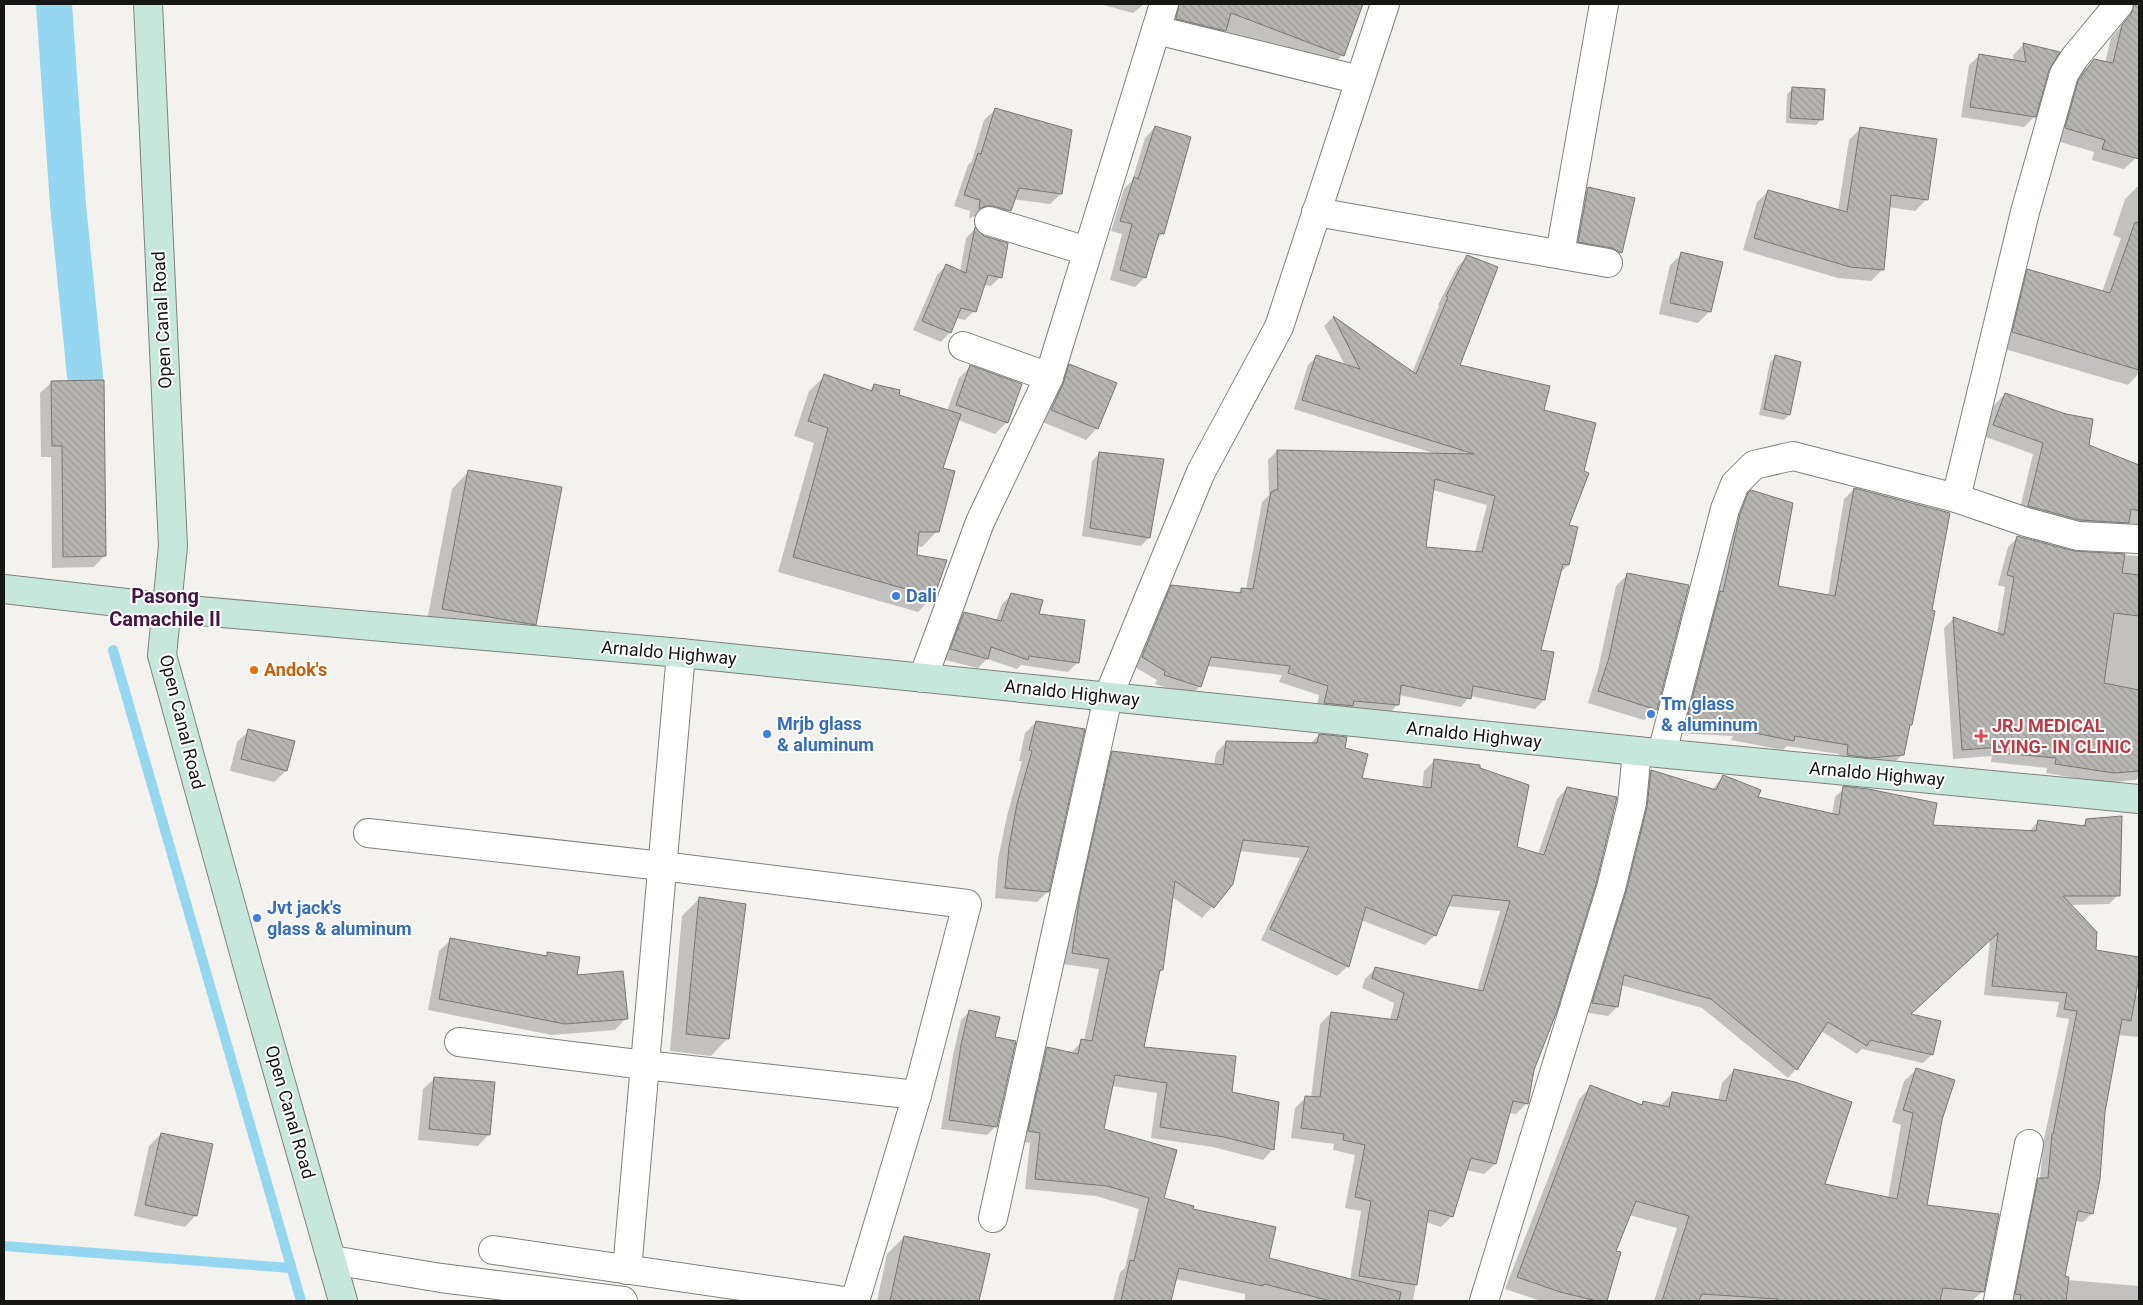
<svg xmlns="http://www.w3.org/2000/svg" width="2143" height="1305" viewBox="0 0 2143 1305" font-family="Roboto,sans-serif">
  <defs>
    <pattern id="building-back-hatch" width="6" height="6" patternUnits="userSpaceOnUse" patternTransform="scale(1.25)"><rect width="6" height="6" fill="#b6b5b2"/><path d="M-1 5l2 2M0 0l6 6M5-1l2 2" fill="none" stroke="#9c9b98"/></pattern>
  </defs>
  <rect width="100%" height="100%" fill="#f3f2ef"/>
  <!-- shadow -->
  <g fill="#0003" fill-rule="evenodd">
    <path d="M1100,4H1144L1133,13Z"/>
    <path d="M1148,4H1362L1342,55L1327,71L1224,31L1210,46L1168,35L1154,4Z"/>
    <path d="M2134,11L2139,12V146L2136,158L2124,169L2092,160L2094,152L2054,140L2067,93L2082,72L2094,60L2105,63L2111,38Z"/>
    <path d="M2023,45L2058,52L2048,69L2034,117L2024,127L1961,117L1969,65L1980,55L2014,61L2013,55Z"/>
    <path d="M1793,89L1822,119L1816,125L1786,123L1787,94Z"/>
    <path d="M995,110L1061,194L1050,204L1013,199L1009,211L999,221L982,216H974L969,219L970,211L954,206L968,165L972,161L984,120Z"/>
    <path d="M1155,127L1163,233L1156,241L1145,277L1135,287L1110,280L1122,234L1111,231L1124,189L1132,181L1145,138Z"/>
    <path d="M1861,128L1927,199L1915,211L1888,207L1883,269L1871,281L1838,278L1743,250L1757,202L1769,191L1838,211L1849,140Z"/>
    <path d="M2139,185V373L2128,385L1998,347L2013,284L2028,270L2102,292L2121,238L2113,235L2125,199Z"/>
    <path d="M1588,189L1621,252L1610,263L1567,253L1577,200Z"/>
    <path d="M975,229L1000,277L991,286L984,285L974,311L965,320L956,318L950,332L941,342L913,330L937,275L946,266L960,272L966,238Z"/>
    <path d="M1682,254L1710,311L1698,323L1659,314L1670,265Z"/>
    <path d="M1468,256L1458,366L1542,411L1567,526L1568,565L1559,574L1540,651L1553,653L1544,700L1535,709L1470,696L1461,707L1399,695L1398,704L1389,714L1316,712L1319,695L1279,682L1282,675L1207,666L1200,686L1191,696L1155,684L1157,680L1133,666L1162,596L1172,587L1237,594L1242,589H1246L1262,502L1269,495L1268,460L1277,451L1436,454L1294,409L1308,365L1317,356L1345,365L1324,326L1333,317L1412,373L1439,306L1438,305L1458,266ZM1433,490L1487,505L1475,552L1425,548Z"/>
    <path d="M1776,356L1789,415L1784,420L1759,415L1770,362Z"/>
    <path d="M1070,366L1097,428L1086,440L1040,421L1058,377Z"/>
    <path d="M970,367L1007,422L995,434L958,420L942,469L937,531L922,547L917,546L916,556L933,596L918,612L778,572L814,443L794,436L809,391L825,376L869,391L874,385L897,396L947,411L959,378Z"/>
    <path d="M52,382L105,555L94,567L52,568L51,457H41L40,393Z"/>
    <path d="M2005,394L2088,446L2139,467V523L2128,534L2018,517L2033,454L1983,436L1994,405Z"/>
    <path d="M1100,453L1149,538L1141,546L1082,536L1092,461Z"/>
    <path d="M469,471L535,624L518,641L426,626L452,489Z"/>
    <path d="M1854,489L1911,725L1908,727L1903,754L1893,764L1838,765L1839,754L1787,746L1783,750L1731,740L1733,736L1677,733L1739,504L1751,492L1776,587L1828,596L1844,499Z"/>
    <path d="M2018,537L2077,553L2139,556V776L2136,780L2103,783L2046,773L2047,768L1991,762L1992,756L1953,759L1944,628L1953,619L1997,634L2005,587L1998,585L2008,547Z"/>
    <path d="M1627,575L1656,709L1644,720L1588,703L1598,670L1616,586Z"/>
    <path d="M1012,595L1038,615L1078,662L1068,672L1021,665L1017,669L987,659L978,668L941,659L954,623L964,614L996,621L1002,604Z"/>
    <path d="M1036,722L1048,891L1037,902L995,898L998,859L1007,816L1022,761H1019L1025,733Z"/>
    <path d="M249,731L293,742L286,771L274,782L230,771L237,742Z"/>
    <path d="M1319,735L1343,749L1360,779L1422,788L1424,771L1435,760L1516,848L1538,854L1557,799L1567,788L1533,1070L1527,1103L1516,1114L1508,1113L1495,1164L1484,1174L1466,1170L1452,1216L1441,1227L1426,1222L1413,1301H1245V1294L1175,1279L1170,1301H1113L1120,1272L1125,1268L1139,1209L1096,1196L1025,1189L1030,1143L1018,1141L1036,1059L1047,1049L1071,1053L1082,1041H1084L1099,969L1062,964L1102,763L1112,752L1214,766L1216,753L1226,742L1310,744ZM1239,851L1300,858L1261,940L1337,976L1348,966L1361,920L1425,945L1435,935L1447,906L1500,911L1477,991L1376,968L1365,979L1362,988L1394,1003L1390,1020L1331,1013L1320,1024L1311,1098L1306,1097L1295,1108L1291,1138L1334,1144L1333,1150L1355,1155L1345,1208L1361,1211L1350,1280L1268,1258L1191,1210L1162,1199L1103,1130L1112,1086L1157,1093L1151,1138L1213,1147L1263,1160L1273,1149L1231,1093L1142,1048L1157,974L1162,970L1172,897L1202,918L1232,884Z"/>
    <path d="M1651,772L1712,790L1723,776L1756,798L1832,815L1835,797L1844,788L1931,826L2029,832L2038,821L2081,827L2087,821L2118,895L2109,904L2069,905L2094,951L2139,958L2135,995L2139,996V1037L2118,1035L2104,1112L2092,1213L2083,1222L2075,1221L2063,1277L2067,1280L2139,1286L2138,1301H2007L2030,1188L2040,1179L2043,1144L2069,1019L2056,1017L2059,1002L1984,995L1990,940L1909,1014L1932,1054L1923,1063L1862,1049L1857,1054L1821,1031L1796,1069L1788,1078L1702,1008L1621,985L1617,1007L1608,1016L1584,1012L1642,780Z"/>
    <path d="M699,899L728,1038L711,1056L670,1051L682,916Z"/>
    <path d="M451,940L545,957L548,954L626,1018L615,1030L552,1035L428,1010L439,951Z"/>
    <path d="M970,1011L996,1126L987,1135L941,1129L953,1055L961,1020Z"/>
    <path d="M1917,1069L1941,1120L1925,1206L1983,1291L1972,1301H1654L1677,1228L1629,1215L1615,1252L1619,1253L1606,1301H1541L1505,1289L1579,1099L1591,1087L1640,1106L1643,1102L1660,1106L1672,1094L1718,1101L1722,1083L1734,1070L1823,1185L1888,1198L1901,1125L1892,1122L1904,1081Z"/>
    <path d="M435,1078L489,1134L478,1146L418,1140L423,1089Z"/>
    <path d="M161,1134L196,1215L185,1227L134,1216L149,1146Z"/>
    <path d="M904,1237L988,1255L978,1301H877L887,1254Z"/>
  </g>
  <g fill="none" stroke-linecap="round" stroke-linejoin="round">
    <!-- stream -->
    <g stroke="#95d7f1" stroke-width="10">
      <path d="M113,650L301,1301"/>
      <path d="M4,1246L291,1268"/>
    </g>
    <!-- canal -->
    <path stroke="#95d7f1" stroke-width="36" d="M54,4L68,205L85,376"/>
  </g>
  <!-- building -->
  <g fill="url(#building-back-hatch)" stroke="#797875" fill-rule="evenodd">
    <path d="M1179,4H1363L1344,56L1231,13L1226,31L1176,19Z"/>
    <path d="M2134,4H2139V159L2102,149L2105,140L2065,128L2078,81L2094,59L2113,63L2122,25L2131,14Z"/>
    <path d="M2023,43L2060,52L2049,70L2036,117L1970,107L1979,54L2026,62Z"/>
    <path d="M1792,87L1825,89L1823,120L1790,118Z"/>
    <path d="M995,108L1072,130L1062,194L1019,188L1011,211L993,206H986L979,209L980,200L964,195L978,153L981,154Z"/>
    <path d="M1155,126L1191,137L1164,234L1159,233L1146,278L1120,270L1132,224L1120,221L1134,177L1138,179Z"/>
    <path d="M1860,127L1937,139L1928,200L1891,195L1884,270L1850,267L1754,238L1768,190L1847,212Z"/>
    <path d="M1588,187L1635,198L1622,253L1611,248L1578,242Z"/>
    <path d="M2135,222L2139,223V370L2012,332L2027,269L2110,293Z"/>
    <path d="M975,227L984,236L1008,243L1002,278L988,275L976,312L961,308L951,333L922,321L946,264L966,273Z"/>
    <path d="M1681,252L1723,262L1711,312L1670,303Z"/>
    <path d="M1467,255L1498,267L1460,365L1550,386L1544,410L1596,423L1584,471L1589,473L1569,525L1578,527L1569,565L1563,564L1541,650L1554,652L1545,700L1473,686L1471,699L1401,685L1399,705L1354,701L1353,706L1324,703L1328,686L1288,673L1290,666L1211,657L1201,687L1164,675L1165,671L1142,657L1171,585L1241,593V588L1253,589L1271,492L1278,489L1277,450L1474,454L1302,400L1316,355L1360,369L1333,316L1416,374L1448,297L1446,296ZM1435,479L1495,496L1482,552L1426,547Z"/>
    <path d="M1775,355L1801,362L1790,415L1764,409Z"/>
    <path d="M1069,364L1117,383L1098,429L1051,410L1063,384Z"/>
    <path d="M970,365L1022,384L1008,423L956,405Z"/>
    <path d="M824,374L872,391L874,384L900,390L899,395L961,414L943,468L955,471L939,532H919L917,555L947,560L934,597L793,557L828,428L808,421Z"/>
    <path d="M104,380L106,556L63,557L62,446H52L51,381Z"/>
    <path d="M2005,393L2066,414L2093,419L2089,445L2139,465V511L2131,509L2129,523L2080,520L2028,506L2043,443L1993,425Z"/>
    <path d="M1099,452L1164,459L1150,538L1090,528Z"/>
    <path d="M468,470L562,487L536,625L442,609Z"/>
    <path d="M1854,488L1950,513L1932,610L1935,611L1912,725H1910L1904,755L1870,758L1847,755L1848,745L1795,736L1794,741L1740,730L1742,726L1686,723L1720,591L1723,592L1740,514L1748,493L1751,490L1793,503L1778,586L1835,596Z"/>
    <path d="M2017,536L2074,551L2125,554L2122,573L2139,575V616L2114,613L2104,683L2139,690V771L2114,773L2055,764L2056,758L2000,753L2001,747L1962,750L1953,617L2004,635L2014,577L2007,575Z"/>
    <path d="M1627,573L1689,585L1657,710L1598,691L1609,658Z"/>
    <path d="M1011,593L1043,600L1039,614L1085,620L1079,663L1029,656L1028,660L991,647L988,659L950,649L964,612L1001,621Z"/>
    <path d="M1036,721L1085,729L1049,892L1005,888L1009,847L1017,804L1032,751L1029,750Z"/>
    <path d="M248,729L295,741L287,771L241,759Z"/>
    <path d="M1319,734L1347,737L1345,748L1368,754L1362,778L1431,788L1434,759L1480,765V768L1529,785L1517,847L1544,855L1567,787L1617,797L1596,884L1557,1011L1534,1070L1528,1104L1513,1101L1496,1164L1471,1158L1453,1217L1429,1210L1417,1285L1359,1276L1371,1201L1355,1197L1365,1145L1343,1140L1344,1134L1301,1128L1305,1096L1320,1097L1331,1012L1397,1020L1404,993L1372,978L1375,967L1483,991L1510,901L1453,895L1436,936L1366,907L1349,967L1270,929L1309,847L1243,840L1233,884L1214,908L1175,881L1163,970H1160L1144,1047L1236,1056L1232,1092L1279,1102L1274,1150L1224,1137L1160,1127L1167,1083L1115,1075L1104,1129L1177,1150L1164,1198L1194,1206L1193,1209L1276,1227L1269,1258L1401,1292L1399,1301H1331L1264,1284L1263,1286L1179,1268L1171,1301H1121L1130,1260L1134,1261L1149,1198L1107,1186L1035,1179L1040,1133L1028,1131L1047,1047L1078,1054L1081,1039L1092,1041L1109,959L1072,953L1080,895L1112,751L1223,765L1226,741L1317,743Z"/>
    <path d="M1651,770L1716,790L1723,775L1761,790L1758,797L1839,815L1843,786L1868,789L1937,803L1933,825L2036,831L2038,820L2085,826L2086,819L2122,816L2120,896H2063L2097,932L2096,950L2139,957V977L2131,1021L2122,1019L2105,1112L2100,1179L2093,1214L2078,1211L2065,1276L2069,1277L2066,1301H2020L2021,1295L2015,1294L2038,1178H2048L2052,1134H2053L2077,1011L2064,1009L2067,993L1992,986L1998,933L1911,1014L1941,1021L1933,1055L1870,1040L1867,1046L1828,1022L1797,1070L1711,999L1624,975L1618,1007L1592,1003L1626,892L1647,807Z"/>
    <path d="M699,897L746,904L729,1039L686,1034Z"/>
    <path d="M450,938L547,956V952L580,957L577,975L623,971L628,1019L565,1024L439,999Z"/>
    <path d="M969,1010L1000,1017L995,1037L1016,1041L997,1127L949,1120L961,1045Z"/>
    <path d="M1916,1068L1955,1080L1942,1120L1927,1205L1999,1214L1984,1292L1943,1288L1940,1301H1777V1299L1702,1294L1699,1301H1662L1689,1216L1636,1201L1616,1251L1621,1252L1607,1301H1597L1560,1292L1517,1277L1590,1085L1642,1105L1643,1101L1669,1107L1672,1092L1726,1101L1734,1069L1795,1082L1852,1102L1825,1184L1897,1199L1913,1113L1903,1110Z"/>
    <path d="M434,1077L495,1082L490,1135L429,1129Z"/>
    <path d="M161,1133L213,1144L197,1216L145,1205Z"/>
    <path d="M904,1236L990,1254L979,1301H890Z"/>
  </g>
  <g fill="none" stroke-linecap="round" stroke-linejoin="round">
    <!-- street casing -->
    <g stroke="#81807d" stroke-width="30">
      <g id="street">
        <path d="M1156,30L1360,80"/>
        <path d="M1316,212L1608,263"/>
        <path d="M989,221L1087,251"/>
        <path d="M1560,254L1604,4"/>
        <path d="M963,346L1049,377"/>
        <path d="M1956,498L2025,212L2064,74L2075,57L2119,4"/>
        <path d="M923,678L980,522L1049,377L1164,4"/>
        <path d="M1662,753L1725,509L1735,484L1754,465L1793,456L1956,498L2026,522L2078,536L2139,539"/>
        <path d="M368,833L662,866L967,904L917,1095L855,1301"/>
        <path d="M459,1042L645,1065L917,1095"/>
        <path d="M993,1218L1108,697L1201,472L1279,327L1385,4"/>
        <path d="M493,1250L845,1301"/>
        <path d="M332,1260L441,1278L623,1301"/>
        <path d="M627,1270L681,653"/>
        <path d="M1484,1301L1611,888L1632,803L1637,751"/>
        <path d="M1998,1301L2029,1144"/>
      </g>
    </g>
    <!-- secondary casing -->
    <g stroke="#81807d" stroke-width="30">
      <g id="secondary">
        <path d="M148,4L173,546L162,655L248,967L343,1301"/>
        <path d="M4,589L188,610L681,653L1637,751L2139,799"/>
      </g>
    </g>
    <!-- street -->
    <use href="#street" stroke="#fff" stroke-width="28"/>
    <!-- secondary -->
    <use href="#secondary" stroke="#c6e8dc" stroke-width="28"/>
  </g>
  <!-- markers -->
  <g fill="#3f7fe0" stroke="#fff" stroke-width="2">
    <circle cx="896" cy="596" r="5"/>
    <circle cx="1651" cy="714" r="5"/>
    <circle cx="767" cy="734" r="5"/>
    <circle cx="257" cy="918" r="5"/>
  </g>
  <circle fill="#e8710a" stroke="#fff" stroke-width="2" cx="254" cy="670" r="5"/>
  <path fill="#e0444e" stroke="#fff" stroke-width="2" d="M1978.5 728.5h5v5h5v5h-5v5h-5v-5h-5v-5h5z"/>
  <g text-anchor="middle" stroke-width="4" stroke-linejoin="round" paint-order="stroke">
    <!-- street labels -->
    <g font-size="18" fill="#161615" stroke="#fff">
      <text transform="translate(162 320) rotate(-93)" y="6">Open Canal Road</text>
      <text transform="translate(669 653) rotate(5)" y="6">Arnaldo Highway</text>
      <text transform="translate(1072 693) rotate(6)" y="6">Arnaldo Highway</text>
      <text transform="translate(182 722) rotate(76)" y="6">Open Canal Road</text>
      <text transform="translate(1474 735) rotate(6)" y="6">Arnaldo Highway</text>
      <text transform="translate(1877 774) rotate(5)" y="6">Arnaldo Highway</text>
      <text transform="translate(290 1112) rotate(74)" y="6">Open Canal Road</text>
    </g>
    <!-- shop labels -->
    <g font-size="18" font-weight="bold" fill="#366cbe" stroke="#fff" text-anchor="start">
      <text x="906" y="602">Dali</text>
      <text x="1661" y="710">Tm glass<tspan x="1661" dy="21">&amp; aluminum</tspan></text>
      <text x="777" y="730">Mrjb glass<tspan x="777" dy="21">&amp; aluminum</tspan></text>
      <text x="267" y="914">Jvt jack's<tspan x="267" dy="21">glass &amp; aluminum</tspan></text>
    </g>
    <!-- food labels -->
    <g font-size="18" font-weight="bold" fill="#c56008" stroke="#fff" text-anchor="start">
      <text x="264" y="676">Andok's</text>
    </g>
    <!-- health labels -->
    <g font-size="18" font-weight="bold" fill="#be3a42" stroke="#fff" text-anchor="start">
      <text x="1992" y="732">JRJ MEDICAL<tspan x="1992" dy="21">LYING- IN CLINIC</tspan></text>
    </g>
    <!-- quarter labels -->
    <g font-size="20" font-weight="bold" fill="#461545" stroke="#fff">
      <text x="165" y="603">Pasong<tspan x="165" dy="23">Camachile II</tspan></text>
    </g>
  </g>
  <!-- border -->
  <rect width="2143" height="1305" fill="none" stroke="#161615" stroke-width="10"/>
</svg>
